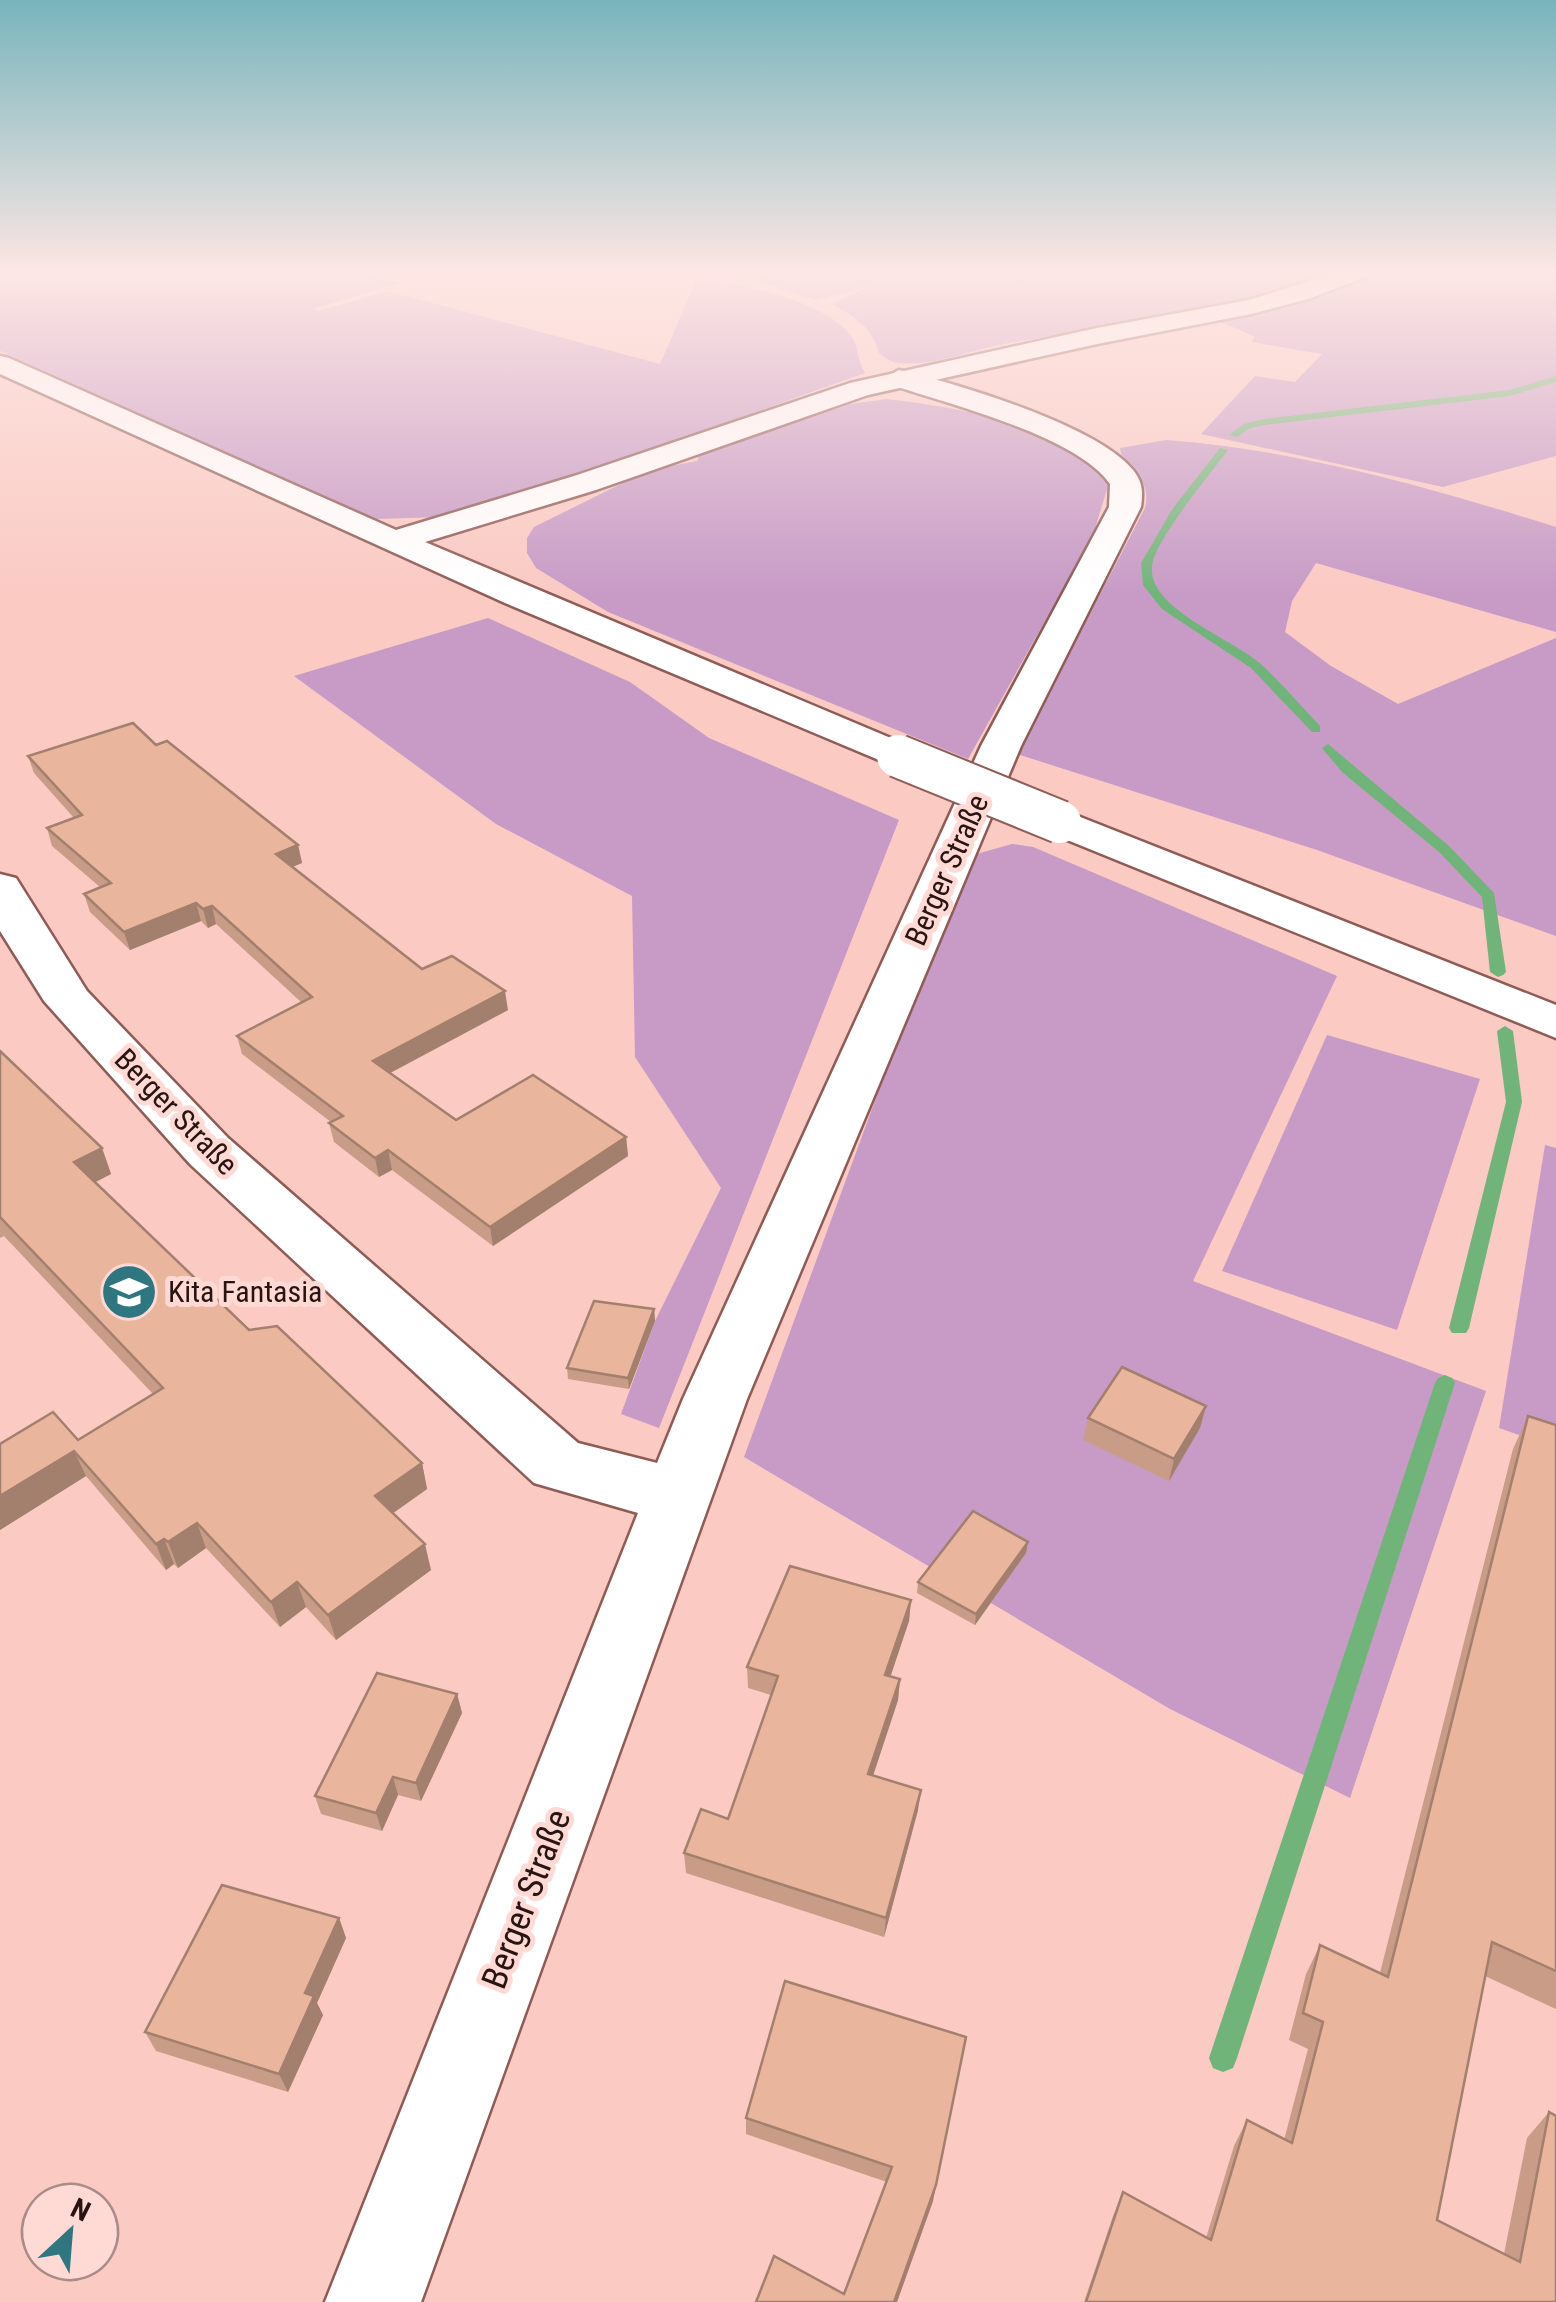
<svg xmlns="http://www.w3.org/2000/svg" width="1556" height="2302" viewBox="0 0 1556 2302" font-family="'Roboto Condensed',sans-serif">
  <rect width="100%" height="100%" fill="#facac3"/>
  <!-- green -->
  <g fill="#c79bc6">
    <path d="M0,272H360L400,283L312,309L319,311L388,291L660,364L697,279C739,283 824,300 851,336C859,347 857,361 865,373L660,446L442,517L376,519L0,351Z"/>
    <path d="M730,272H1339C1232,316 1116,323 1004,344C971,350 932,367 899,363C890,362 885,358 879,353C872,326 854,317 832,304L867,287L816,300Z"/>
    <path d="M1372,272H1556V456L1443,487L1201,434L1255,376L1295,382L1322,354L1251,342L1255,337L1217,320L1315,298Z"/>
    <path d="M886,399C949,406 1073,425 1109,483L1093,535L968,759L608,612L536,568L527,553V538L534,527L649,470L697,461L700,454L851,404Z"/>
    <path d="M1166,440C1295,449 1432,488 1556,527V632L1316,563L1292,601L1285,632L1331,666L1398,704L1556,638V936L1317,850L1017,754L1145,508C1153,474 1124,476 1120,448Z"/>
    <path d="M488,618L630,682L709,738L899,820L659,1428L621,1414L655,1321L721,1188L635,1057L632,896L496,824L294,676Z"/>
    <path d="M1012,844L1033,847L1337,976L1193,1281L1486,1391L1350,1798L1170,1709L744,1457L961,867L973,855Z"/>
    <path d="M1327,1035L1480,1079L1397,1330L1222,1271Z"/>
    <path d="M1545,1145L1556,1148V1448L1499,1428Z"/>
  </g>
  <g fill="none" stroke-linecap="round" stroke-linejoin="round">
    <!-- stream -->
    <g fill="#71b47a" fill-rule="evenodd">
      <path d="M1556,376V382L1510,396L1264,425L1250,428L1237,437L1229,435L1244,424L1264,419L1509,390Z"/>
      <path d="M1220,448L1228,450C1211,473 1154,541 1152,566C1147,609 1234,639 1262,665C1282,684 1301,706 1320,726V732H1312L1251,668L1162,609L1143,585L1141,563L1173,508Z"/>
      <path d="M1328,744L1449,846L1494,893L1506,972L1503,975L1498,977L1490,972L1482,897L1439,852L1342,772L1322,748Z"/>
      <path d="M1505,1026L1513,1031L1522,1102L1469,1328L1466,1333H1452L1449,1328L1506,1102L1497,1031Z"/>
      <path d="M1445,1375L1452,1378L1455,1383L1237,2058L1233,2068L1223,2072L1213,2068L1209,2058L1435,1383L1438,1378Z"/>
    </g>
    <!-- minor casing -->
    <g stroke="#8f5b55" stroke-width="5">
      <path id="minor" d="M899,370C958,384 1096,425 1133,470C1143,482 1143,493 1141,507L1021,746L747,1399L421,2302H325L638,1513L534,1483L190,1164L44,1001L0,931V874L16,878L87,991L228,1138L578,1443L657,1463L683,1399L981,746L1109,507L1110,484C1076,435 947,404 889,384L885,378Z"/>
    </g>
    <!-- major casing -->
    <g stroke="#8f5b55" stroke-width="5">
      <g id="major">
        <path d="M1338,272H1370L1366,277L1308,299L1251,314L1097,344L868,395L596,490L425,542L912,747L918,756L912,765L898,768L505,603L0,374V356L9,358L396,530L574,476L850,383L1097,328L1249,300Z"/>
        <path d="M1060,809L1556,1005V1038L1045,831L1038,822L1045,813Z"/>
      </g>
    </g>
    <!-- minor -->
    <use href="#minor" fill="#fff" fill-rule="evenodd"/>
    <!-- major -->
    <use href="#major" fill="#fff" fill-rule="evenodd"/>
    <!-- major-bridge casing -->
    <g stroke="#8f5b55" stroke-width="46" stroke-linecap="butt">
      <path id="major-bridge" d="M898,756L1060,822"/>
    </g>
    <!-- major-bridge -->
    <use href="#major-bridge" stroke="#fff" stroke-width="42"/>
  </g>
  <!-- wall -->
  <g fill="#c89c86">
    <path d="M156,745L298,845L302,863L292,867L422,969L508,1010L390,1073L456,1120L626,1137L628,1156L493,1246L392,1170L379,1177L334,1142L329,1123L331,1122L242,1054L237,1036L301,1002L216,924L208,928L201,921L130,950L90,912L84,894L100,887L52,846L47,828L74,818L34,773L28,756Z"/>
    <path d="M0,1051L102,1148L111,1174L95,1182L249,1330L422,1463L427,1489L393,1513L431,1570L336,1640L306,1607L280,1627L206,1548L178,1568L174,1564L166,1570L86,1476L0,1530V1444L78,1440L153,1394L4,1236L0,1238Z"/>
    <path d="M654,1309L655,1321L629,1389L568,1379L567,1368Z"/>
    <path d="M1206,1406L1200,1428L1169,1481L1083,1440L1088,1418Z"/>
    <path d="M1528,1416L1556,1425V2009L1485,1976L1437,2220L1504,2254L1527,2138L1549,2112L1556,2302H1084L1113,2216L1123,2192L1206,2238L1234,2146L1247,2120L1284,2140L1308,2049L1289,2040L1306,1974L1320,1945L1380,1973L1513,1449Z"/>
    <path d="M1028,1542L1026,1553L975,1625L917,1593L918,1582Z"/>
    <path d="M911,1600L909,1621L890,1676L900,1679L898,1700L873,1775L918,1810L884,1937L686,1873L684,1853L728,1819L771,1695L748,1688L747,1667Z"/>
    <path d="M457,1694L462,1713L421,1801L398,1795L382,1831L321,1814L315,1796Z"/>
    <path d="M339,1918L346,1938L317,2003L323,2015L288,2092L156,2051L145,2032Z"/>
    <path d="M785,1981L933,2201L897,2302H756L844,2294L887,2182L746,2134V2118Z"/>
  </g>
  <!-- shaded-wall -->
  <g fill="#a37f6d">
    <path d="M298,845L302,863L280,872L276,854Z"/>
    <path d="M196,903L201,921L130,950L124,932Z"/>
    <path d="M212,906L216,924L208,928L203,909Z"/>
    <path d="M505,991L508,1010L377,1080L373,1061Z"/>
    <path d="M626,1137L628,1156L493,1246L490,1227Z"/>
    <path d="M102,1148L111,1174L84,1188L74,1162Z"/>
    <path d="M388,1150L392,1170L379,1177L375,1158Z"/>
    <path d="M654,1309L655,1321L629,1389L628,1378Z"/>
    <path d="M1206,1406L1200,1428L1169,1481L1174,1459Z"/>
    <path d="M74,1451L86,1476L0,1530V1496Z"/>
    <path d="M422,1463L427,1489L382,1521L375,1496Z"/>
    <path d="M197,1523L206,1548L178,1568L168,1542Z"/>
    <path d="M164,1539L174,1564L166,1570L156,1544Z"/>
    <path d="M1028,1542L1026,1553L975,1625L976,1614Z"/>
    <path d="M425,1544L431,1570L336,1640L328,1615Z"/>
    <path d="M297,1582L306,1607L280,1627L271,1602Z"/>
    <path d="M911,1600L909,1621L884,1696L885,1675Z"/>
    <path d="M900,1679L898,1700L867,1794L868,1774Z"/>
    <path d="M457,1694L462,1713L421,1801L416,1783Z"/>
    <path d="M393,1777L398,1795L382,1831L376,1813Z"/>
    <path d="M921,1790L918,1810L884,1937L886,1918Z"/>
    <path d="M339,1918L346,1938L317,2003L323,2015L288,2092L279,2074L305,1993Z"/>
    <path d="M966,2037L933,2201L897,2302H894Z"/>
  </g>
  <!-- building -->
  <g fill="#e9b59c" stroke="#a37f6d" stroke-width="2.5">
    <path d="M133,723L156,745L167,741L298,845L276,854L422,969L452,956L505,991L373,1061L456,1120L533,1075L626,1137L490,1227L388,1150L375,1158L329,1123L343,1116L237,1036L312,997L212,906L203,909L196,903L124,932L84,894L111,883L47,828L82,815L28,756Z"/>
    <path d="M0,1051L102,1148L74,1162L249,1330L277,1326L422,1463L375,1496L425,1544L328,1615L297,1582L271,1602L197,1523L168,1542L164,1539L156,1544L74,1451L0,1496V1444L53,1412L78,1440L163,1388L0,1217Z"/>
    <path d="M594,1301L654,1309L628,1378L567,1368Z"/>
    <path d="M1122,1367L1206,1406L1174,1459L1088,1418Z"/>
    <path d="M1528,1416L1556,1425V1971L1492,1942L1437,2220L1520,2262L1549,2112L1556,2116V2302H1086L1123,2192L1211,2240L1247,2120L1292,2143L1323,2022L1303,2013L1320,1945L1388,1977Z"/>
    <path d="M973,1511L1028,1542L976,1614L918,1582Z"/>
    <path d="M790,1566L911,1600L885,1675L900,1679L868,1774L921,1790L886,1918L684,1853L701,1809L728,1819L778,1676L747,1667Z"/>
    <path d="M377,1673L457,1694L416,1783L393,1777L376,1813L315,1796Z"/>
    <path d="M222,1885L339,1918L305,1993L314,1996L279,2074L145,2032Z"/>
    <path d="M785,1981L966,2037L936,2185L894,2302H756L774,2256L844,2294L892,2167L746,2118Z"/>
  </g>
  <!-- sky -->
  <linearGradient id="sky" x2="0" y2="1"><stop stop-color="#78b4bc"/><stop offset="0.46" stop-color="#fde7e4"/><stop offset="1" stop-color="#fde7e4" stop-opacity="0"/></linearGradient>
  <rect width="1556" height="594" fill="url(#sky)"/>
  <!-- icons -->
  <defs>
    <g id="school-disc" transform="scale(2.875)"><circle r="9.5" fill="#2e7680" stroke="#ffdad5"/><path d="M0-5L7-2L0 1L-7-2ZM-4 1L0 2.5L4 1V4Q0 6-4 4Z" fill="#fff"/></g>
  </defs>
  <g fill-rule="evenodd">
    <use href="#school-disc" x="129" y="1292"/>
  </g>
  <g text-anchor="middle" stroke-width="10" stroke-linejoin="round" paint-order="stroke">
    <!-- street labels -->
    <g font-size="30" fill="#281411" stroke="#ffdad5">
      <text transform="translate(947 870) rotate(-66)" y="10">Berger Straße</text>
      <text transform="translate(176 1112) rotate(46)" y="10">Berger Straße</text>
    </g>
    <!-- poi labels -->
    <g font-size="30" fill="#281411" stroke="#ffdad5" text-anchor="start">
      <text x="168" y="1302">Kita Fantasia</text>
    </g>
    <!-- near-street labels -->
    <g font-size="35" fill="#281411" stroke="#ffdad5">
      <text transform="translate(526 1899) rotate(-69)" y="12">Berger Straße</text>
    </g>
  </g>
  <!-- north arrow -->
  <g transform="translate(70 2232) rotate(26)"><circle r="48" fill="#ffdad5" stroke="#a98b87" stroke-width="2.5"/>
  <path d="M0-8L18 38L0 25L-18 38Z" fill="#2e7680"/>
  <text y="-15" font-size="28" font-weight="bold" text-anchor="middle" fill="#281411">N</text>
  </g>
</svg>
